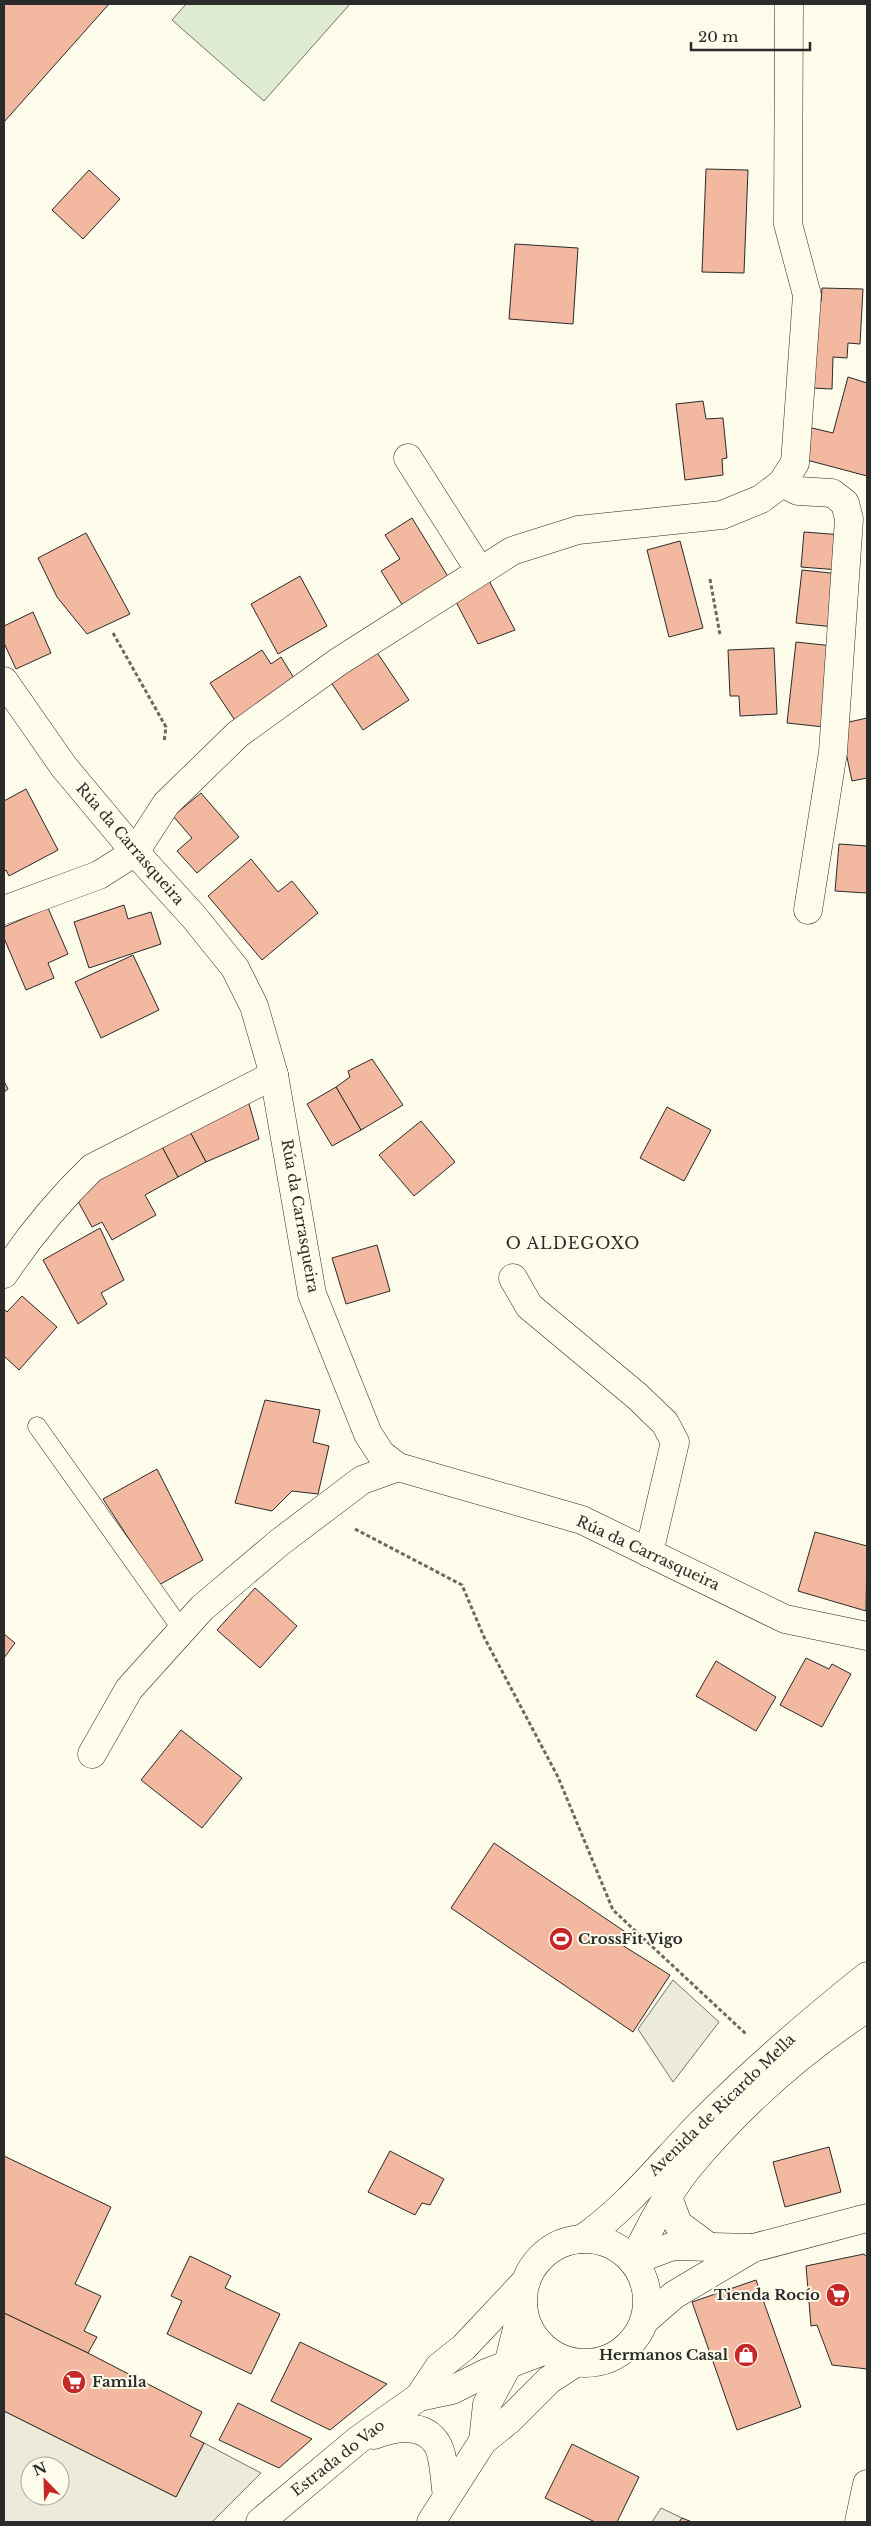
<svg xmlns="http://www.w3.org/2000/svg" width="871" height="2526" viewBox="0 0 871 2526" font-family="'Libre Baskerville',serif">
  <rect width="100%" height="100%" fill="#fdfbea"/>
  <!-- green -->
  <path fill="#deebd1" stroke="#74746e" d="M186,4H350L264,101L172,20Z"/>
  <!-- parking -->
  <g fill="#eceadb" stroke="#74746e" fill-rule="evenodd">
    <path d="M673,1980L719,2022L673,2082L638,2029Z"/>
    <path d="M4,2411L176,2497L204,2443L261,2473L212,2522H4ZM30,2466H60V2496H30Z"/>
    <path d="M661,2508L682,2518L679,2522H652Z"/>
  </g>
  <!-- building -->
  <g fill="#f2b8a0" stroke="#2b2b2b">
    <path d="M4,4H109L4,122Z"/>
    <path d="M706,169L748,170L744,273L702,272Z"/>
    <path d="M89,170L120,199L83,239L52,210Z"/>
    <path d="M515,244L578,248L573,324L509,319Z"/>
    <path d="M822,288L863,289L860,344L848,343L847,358L833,357L832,389L812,388L815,301L821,302Z"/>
    <path d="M848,377L867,383V476L803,459L812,428L833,433Z"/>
    <path d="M703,401L706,419L723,418L727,458L722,459L723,475L685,480L676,404Z"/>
    <path d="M412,518L452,583L406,611L381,571L400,559L385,535Z"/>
    <path d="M804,532L843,535L839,570L801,567Z"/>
    <path d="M86,533L130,614L87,634L57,597L38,558Z"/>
    <path d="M680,541L703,628L669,637L647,550Z"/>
    <path d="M802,570L840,574L834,627L796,623Z"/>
    <path d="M486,575L515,630L478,644L453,596Z"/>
    <path d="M300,576L327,626L278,654L251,604Z"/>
    <path d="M33,612L51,653L16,669L4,643V626Z"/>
    <path d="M796,642L833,646L824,727L787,723Z"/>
    <path d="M374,648L409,700L363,730L328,678Z"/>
    <path d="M774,648L777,714L740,716L739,696H730L728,650Z"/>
    <path d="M262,650L271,664L281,657L297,683L236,722L210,683Z"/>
    <path d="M867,718V778L852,781L840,724Z"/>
    <path d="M26,789L58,850L9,876L6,870L4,872V801Z"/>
    <path d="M201,793L239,837L197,873L177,851L192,838L173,816Z"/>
    <path d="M839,844L867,846V893L835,891Z"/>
    <path d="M251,859L278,892L292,881L318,913L262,960L208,896Z"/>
    <path d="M124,905L128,919L151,912L161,944L89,968L74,922Z"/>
    <path d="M48,908L68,954L48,963L54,978L26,990L4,938V927Z"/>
    <path d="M133,955L159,1010L101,1038L75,982Z"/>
    <path d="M372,1059L403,1105L361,1130L336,1087L350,1077L348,1071Z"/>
    <path d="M4,1081L8,1089L4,1092Z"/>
    <path d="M336,1087L361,1130L332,1146L307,1104Z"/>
    <path d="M247,1097L259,1139L206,1162L188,1128Z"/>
    <path d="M667,1107L711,1130L684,1181L640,1158Z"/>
    <path d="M421,1121L455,1162L414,1196L379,1155Z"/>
    <path d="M188,1128L206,1162L178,1177L160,1143Z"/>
    <path d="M160,1143L178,1177L145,1195L156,1215L112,1240L102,1222L92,1227L74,1194Z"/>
    <path d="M100,1228L124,1280L101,1293L107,1304L78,1324L43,1260Z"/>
    <path d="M377,1245L390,1291L346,1304L332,1258Z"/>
    <path d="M22,1296L57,1327L19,1370L4,1356V1309L7,1312Z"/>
    <path d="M265,1400L320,1410L313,1442L329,1446L318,1494L292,1491L272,1511L235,1503Z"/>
    <path d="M157,1469L203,1560L159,1585L103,1499Z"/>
    <path d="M815,1532L867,1546L866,1611L798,1591Z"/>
    <path d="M255,1588L297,1626L260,1668L217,1630Z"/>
    <path d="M4,1634L15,1643L4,1658Z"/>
    <path d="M806,1658L829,1669L832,1664L851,1674L822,1727L780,1705Z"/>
    <path d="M716,1661L776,1697L756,1731L696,1696Z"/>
    <path d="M181,1730L242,1778L202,1828L141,1780Z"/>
    <path d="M494,1843L627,1933L622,1945L670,1975L633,2032L451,1908Z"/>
    <path d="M829,2147L841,2192L785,2207L773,2162Z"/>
    <path d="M390,2151L444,2179L430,2205L422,2203L415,2215L368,2192Z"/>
    <path d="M4,2156L111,2207L75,2284L101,2296L84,2331L97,2337L88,2353L4,2313Z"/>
    <path d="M864,2254L867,2257V2369L832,2365L817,2325L811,2326L806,2266Z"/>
    <path d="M190,2256L231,2276L225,2288L280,2314L251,2374L167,2334L182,2301L171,2296Z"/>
    <path d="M756,2280L801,2407L737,2430L692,2302Z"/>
    <path d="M4,2313L88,2353L202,2412L190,2436L204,2443L176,2497L4,2411Z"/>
    <path d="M300,2342L387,2384L330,2430L271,2401Z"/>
    <path d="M238,2403L312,2439L279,2468L219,2440Z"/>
    <path d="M572,2444L639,2477L617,2522H595L545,2498Z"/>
    <path d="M682,2518L692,2522H679Z"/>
  </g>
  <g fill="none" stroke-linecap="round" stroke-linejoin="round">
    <!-- lane casing -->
    <g stroke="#2b2b2b" stroke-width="19">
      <path id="lane" d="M37,1426L182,1630"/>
    </g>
    <!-- street casing -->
    <g stroke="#2b2b2b" stroke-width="29">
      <g id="street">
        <path d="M408,458L480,571"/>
        <path d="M782,483L798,491L832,493L845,503L849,519L833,752L808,910"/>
        <path d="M4,681L64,767L135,852L194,917L235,968L254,1006L274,1075L312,1294L368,1434L381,1454L398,1467L582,1520L785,1619L867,1636"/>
        <path d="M4,910L99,875L135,852L166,804L238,734L338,662L512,551L578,530L722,515L761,499L782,483L795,463L807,295L788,224L789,4"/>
        <path d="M4,1274C30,1235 59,1200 92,1168L274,1075"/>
        <path d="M513,1278L529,1306L637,1396L665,1423L675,1442L649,1553"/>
        <path d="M92,1754L129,1689L202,1608L280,1542L362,1480L398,1467"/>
        <path d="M859,2522L867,2484"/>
      </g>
    </g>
    <!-- secondary casing -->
    <g stroke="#2b2b2b" stroke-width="29">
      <g id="secondary">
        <path d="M668,2197L678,2224L709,2247"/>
        <path d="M582,2239C627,2208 661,2164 699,2125C752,2072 808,2023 867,1976"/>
        <circle cx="585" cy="2301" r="62"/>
        <path d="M633,2261C649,2229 665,2197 687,2169C738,2107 800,2052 867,2008"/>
        <path d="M633,2261L673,2246L753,2248"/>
        <path d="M644,2321L674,2295L753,2248L867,2218"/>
        <path d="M419,2397L439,2367L464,2347L526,2281"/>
        <path d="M374,2435C394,2427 424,2422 437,2444C444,2454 445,2484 447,2497"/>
        <path d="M483,2441L487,2404L508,2365L523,2305"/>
        <path d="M260,2522L358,2440L419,2397L452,2390L486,2373L546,2350"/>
        <path d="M431,2522L483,2441L509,2420L549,2380L575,2363"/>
      </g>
    </g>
    <!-- path -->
    <g stroke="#6a6964" stroke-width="3" stroke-dasharray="4 2.5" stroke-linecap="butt">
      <path d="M710,579L720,635"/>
      <path d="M113,633L166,727L164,742"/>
      <path d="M355,1529L462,1585L484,1637L558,1777L613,1910L746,2034"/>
    </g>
    <!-- lane -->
    <use href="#lane" stroke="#fdfbea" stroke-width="18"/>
    <!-- street -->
    <use href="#street" stroke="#fdfbea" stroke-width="28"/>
    <!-- secondary -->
    <use href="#secondary" stroke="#fdfbea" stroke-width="28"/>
  </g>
  <!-- icons -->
  <defs>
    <g id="stadium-disc" transform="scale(1.25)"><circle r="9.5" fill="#c62828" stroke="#fdfbea"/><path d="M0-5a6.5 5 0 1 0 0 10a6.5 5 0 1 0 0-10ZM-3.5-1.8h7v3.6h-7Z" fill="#fff"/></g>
    <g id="supermarket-disc" transform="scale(1.25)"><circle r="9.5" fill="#c62828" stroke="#fdfbea"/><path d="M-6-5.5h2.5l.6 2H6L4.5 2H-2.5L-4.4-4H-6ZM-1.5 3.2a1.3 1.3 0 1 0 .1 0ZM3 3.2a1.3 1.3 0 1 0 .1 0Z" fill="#fff"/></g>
    <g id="shop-disc" transform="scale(1.25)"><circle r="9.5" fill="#c62828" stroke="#fdfbea"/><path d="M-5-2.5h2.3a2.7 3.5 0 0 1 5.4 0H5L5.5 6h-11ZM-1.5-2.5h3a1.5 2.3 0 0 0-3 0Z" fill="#fff"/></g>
  </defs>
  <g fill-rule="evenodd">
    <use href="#stadium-disc" x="561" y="1939"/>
    <use href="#supermarket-disc" x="838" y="2295"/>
    <use href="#shop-disc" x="746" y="2355"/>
    <use href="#supermarket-disc" x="74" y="2382"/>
  </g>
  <g text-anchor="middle" stroke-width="4" stroke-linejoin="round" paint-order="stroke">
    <!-- street labels -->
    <g font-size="15" fill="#2b2b2b" stroke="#fdfbea">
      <text transform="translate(130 844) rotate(49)" y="5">Rúa da Carrasqueira</text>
      <text transform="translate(300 1216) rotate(80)" y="5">Rúa da Carrasqueira</text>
      <text transform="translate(648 1553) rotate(25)" y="5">Rúa da Carrasqueira</text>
      <text transform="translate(722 2105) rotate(-44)" y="5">Avenida de Ricardo Mella</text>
      <text transform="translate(338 2458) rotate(-38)" y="5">Estrada do Vao</text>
    </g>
    <!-- poi labels -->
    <g font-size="15" font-weight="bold" fill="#2b2b2b" stroke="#fdfbea" text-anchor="start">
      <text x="578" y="1944">CrossFit Vigo</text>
      <text x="820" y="2300" text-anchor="end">Tienda Rocío</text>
      <text x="728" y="2360" text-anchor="end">Hermanos Casal</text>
      <text x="92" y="2387">Famila</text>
    </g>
    <!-- neighbourhood labels -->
    <g font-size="16" letter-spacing="1" fill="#2b2b2b" stroke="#fdfbea">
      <text x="573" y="1249">O ALDEGOXO</text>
    </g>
  </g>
  <!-- border -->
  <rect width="871" height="2526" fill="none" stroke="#2b2b2b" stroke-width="10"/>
  <!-- north arrow -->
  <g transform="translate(45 2481) rotate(337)"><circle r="24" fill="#fdfbea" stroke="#a9a89e"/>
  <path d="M0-4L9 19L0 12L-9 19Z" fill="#c62828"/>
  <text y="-8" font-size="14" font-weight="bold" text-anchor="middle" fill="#2b2b2b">N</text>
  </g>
  <!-- scale -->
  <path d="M691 42v8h119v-8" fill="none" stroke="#2b2b2b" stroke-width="2.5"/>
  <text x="698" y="42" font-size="15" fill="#2b2b2b" stroke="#fdfbea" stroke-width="4" paint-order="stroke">20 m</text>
</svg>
